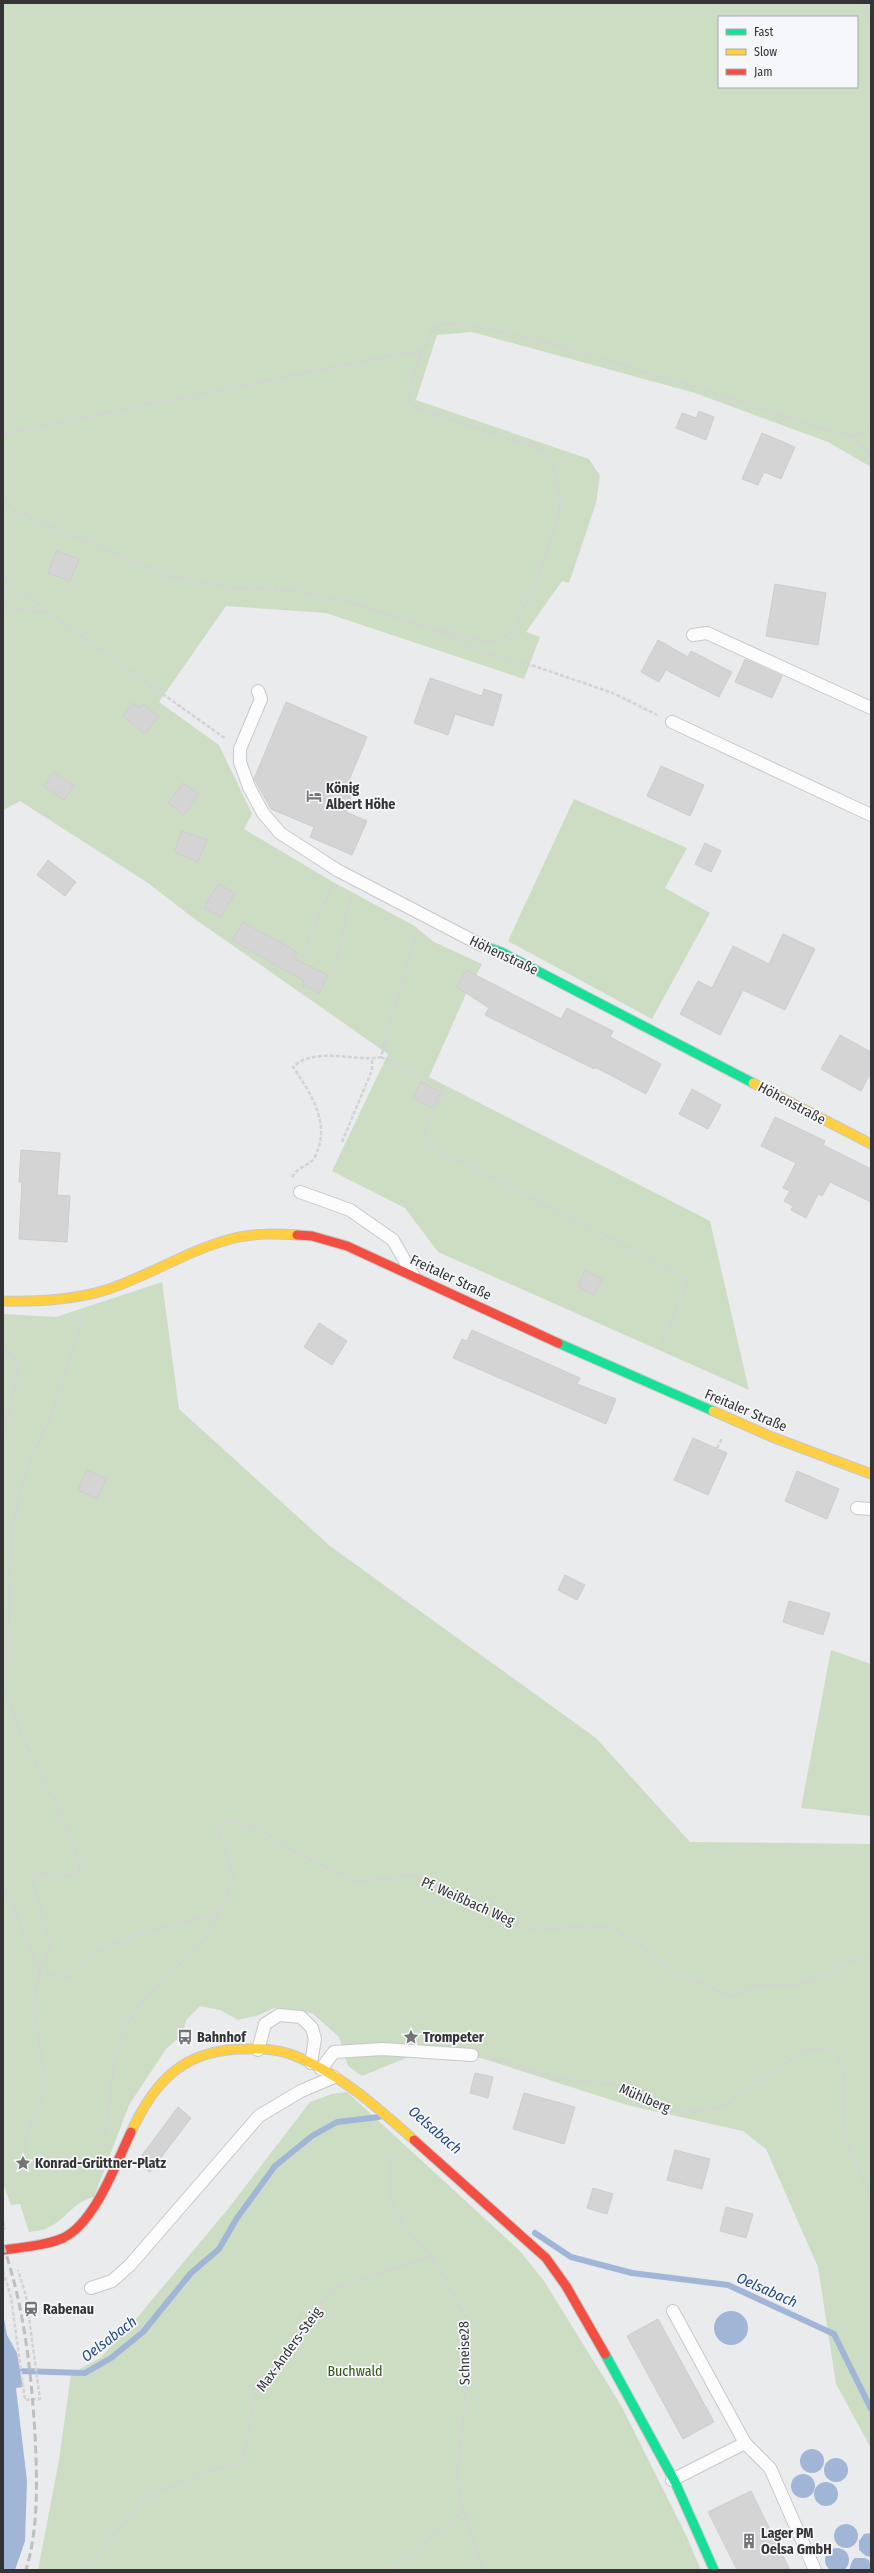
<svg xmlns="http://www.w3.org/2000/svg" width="874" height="2573" viewBox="0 0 874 2573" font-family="'Fira Sans Condensed',sans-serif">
  <rect width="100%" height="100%" fill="#eaebed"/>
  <!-- green -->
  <g fill="#ccddc4" fill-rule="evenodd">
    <path d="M3,3H871V467L828,442L695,393L472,332L437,335L416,400L589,459L600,476L596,503L569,583L562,581L526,632L540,637L524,679L326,613L226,606L159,702L219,745L252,814L244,829L333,882L413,925L434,942L482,964L466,994L429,1077L710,1221L749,1390L438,1252L405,1208L332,1171L388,1054L192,917L148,883L20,801L3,810ZM719,17H857V87H719Z"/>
    <path d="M574,799L687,848L665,888L710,913L652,1019L508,941Z"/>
    <path d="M162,1282L179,1409L330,1546L596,1738L690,1842L871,1844V2448L836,2384L818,2267L766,2149L743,2131L627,2105L481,2058L411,2056L362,2076L348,2066L339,2037L312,2013L274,2008L259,2015L238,2020L220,2010L200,2006L186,2020L183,2034L166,2049L129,2105L94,2197C72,2202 68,2219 47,2228C42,2231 34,2231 29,2232L20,2204L11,2205L3,2183V1314L56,1317Z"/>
    <path d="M831,1650L871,1664V1816L801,1808Z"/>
    <path d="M347,2092L519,2250L544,2281L622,2407L685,2533L701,2570H38L59,2460L71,2374L100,2358L125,2332L228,2209L310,2102L332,2094Z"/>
  </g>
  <!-- water -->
  <g fill="#a1b6d7">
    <circle cx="731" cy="2328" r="17"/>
    <path d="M3,2313L7,2335L17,2353L23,2387L16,2388L27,2481L25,2541L15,2570H3Z"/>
    <circle cx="812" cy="2461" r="12"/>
    <circle cx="836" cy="2470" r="12"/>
    <circle cx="803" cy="2486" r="12"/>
    <circle cx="826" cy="2494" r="12"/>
    <circle cx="846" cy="2536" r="12"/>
    <path d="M871,2533V2557L866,2556L859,2550V2541L864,2534Z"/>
    <circle cx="837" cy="2560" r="12"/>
    <path d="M855,2558H865L869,2560L871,2570H849L852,2561Z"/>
  </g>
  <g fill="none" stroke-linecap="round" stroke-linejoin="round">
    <!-- stream -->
    <g stroke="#a1b6d7" stroke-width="6">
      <path d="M535,2233L571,2257L632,2273L728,2285L834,2334L871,2409"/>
      <path d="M3,2361L9,2369L20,2371L85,2373L111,2358L143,2332L191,2273L219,2249L237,2218L275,2166L312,2136L337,2122L379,2117"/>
    </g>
  </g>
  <!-- building -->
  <g fill="#d5d4d5" stroke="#cecdce">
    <path d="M699,411L714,417L706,440L676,428L682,413L696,418Z"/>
    <path d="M762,433L795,447L781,479L764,472L758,485L742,479Z"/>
    <path d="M56,551L79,559L70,581L48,573Z"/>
    <path d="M775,584L826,593L818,645L766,636Z"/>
    <path d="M658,640L688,657L691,651L732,672L719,697L666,670L659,682L641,672Z"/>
    <path d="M745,659L782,676L772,698L735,682Z"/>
    <path d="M430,678L482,696L484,689L502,695L493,726L455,714L448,735L414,723Z"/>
    <path d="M286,702L367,737L347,785L351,800L346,812L367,821L352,855L310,837L314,827L271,809L254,779Z"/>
    <path d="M133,703L140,708L143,704L159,716L145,734L123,716Z"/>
    <path d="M661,766L704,785L690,816L647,796Z"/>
    <path d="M54,772L74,786L64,800L44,786Z"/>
    <path d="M183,783L199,794L184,815L168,803Z"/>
    <path d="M182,831L207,840L198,862L174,852Z"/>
    <path d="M705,843L721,851L711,872L695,864Z"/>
    <path d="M48,860L76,882L65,896L37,875Z"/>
    <path d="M218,884L235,893L221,917L204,908Z"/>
    <path d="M243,922L297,952L293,958L328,975L319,993L302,984L304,981L232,940Z"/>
    <path d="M783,934L815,949L785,1010L743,990L720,1035L680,1014L698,981L712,988L733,946L769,964Z"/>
    <path d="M466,970L561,1019L567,1008L613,1031L610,1037L661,1064L646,1094L595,1067L594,1069L485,1015L489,1008L457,987Z"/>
    <path d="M840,1035L871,1052V1072L861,1091L821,1069Z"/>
    <path d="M421,1082L441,1092L433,1108L413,1098Z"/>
    <path d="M692,1089L721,1105L708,1129L679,1114Z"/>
    <path d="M775,1117L825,1141L823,1145L871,1169V1202L830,1182L822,1196L818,1194L806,1218L791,1210L793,1206L784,1201L790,1191L783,1188L796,1163L761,1146Z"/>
    <path d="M21,1150L60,1153L57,1195L70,1196L67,1242L19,1239L22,1182H19Z"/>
    <path d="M585,1270L602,1279L594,1295L578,1286Z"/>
    <path d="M319,1323L347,1341L332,1365L304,1347Z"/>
    <path d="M472,1330L580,1378L577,1384L616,1399L606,1424L453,1358L462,1339L467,1341Z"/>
    <path d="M693,1438L727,1453L708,1495L674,1480Z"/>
    <path d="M87,1470L106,1479L97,1499L78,1490Z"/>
    <path d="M797,1471L839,1489L827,1519L785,1501Z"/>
    <path d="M565,1575L585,1585L577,1600L558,1590Z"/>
    <path d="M789,1601L830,1613L823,1635L783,1622Z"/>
    <path d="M475,2073L493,2077L488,2098L470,2093Z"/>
    <path d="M524,2093L575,2107L564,2144L513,2129Z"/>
    <path d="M178,2107L191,2118L150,2172L137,2162Z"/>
    <path d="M675,2150L710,2159L702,2189L667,2180Z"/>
    <path d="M593,2188L613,2194L607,2214L587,2208Z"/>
    <path d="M726,2207L753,2214L746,2238L720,2231Z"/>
    <path d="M658,2319L714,2422L683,2439L627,2336Z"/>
    <path d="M751,2491L790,2570H737L708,2512Z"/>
  </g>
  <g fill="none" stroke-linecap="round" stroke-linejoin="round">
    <!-- lane casing -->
    <g stroke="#c7c8ca" stroke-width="14">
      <g id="lane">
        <path d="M693,635L707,633L871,708"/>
        <path d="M258,691L261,699L240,749V762L249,787L263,813L280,833L337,870L481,945"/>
        <path d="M672,722L871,815"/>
        <path d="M300,1192L350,1210L393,1240L413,1275"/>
        <path d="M857,1508L871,1509"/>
        <path d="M258,2050L265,2024L279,2015L301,2017L312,2028L315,2039L311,2063"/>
        <path d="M321,2069L334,2052L383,2049L472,2055"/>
        <path d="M91,2288L112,2281L130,2265L259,2116L301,2091L334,2077"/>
        <path d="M673,2311L745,2443L770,2468L815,2570"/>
        <path d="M672,2480L745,2443"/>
      </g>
    </g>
    <!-- fast casing -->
    <g stroke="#c7c8ca" stroke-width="11">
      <g id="fast">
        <path d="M481,945L501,952L753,1083"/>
        <path d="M558,1343L713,1411"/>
        <path d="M605,2354L675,2482L714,2570"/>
      </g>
    </g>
    <!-- slow casing -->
    <g stroke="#c7c8ca" stroke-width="11">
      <g id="slow">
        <path d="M753,1083L871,1144"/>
        <path d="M3,1301C38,1302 75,1300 109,1289C153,1274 193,1247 239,1237C258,1233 278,1234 297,1235"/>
        <path d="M713,1411L772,1437L871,1474"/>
        <path d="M131,2132C155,2080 185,2049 245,2049C260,2048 275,2049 290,2054C337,2071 377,2107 414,2140"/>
      </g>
    </g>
    <!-- jam casing -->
    <g stroke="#c7c8ca" stroke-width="11">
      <g id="jam">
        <path d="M297,1235L312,1236L347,1246L558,1343"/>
        <path d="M414,2140L546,2258L566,2286L605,2354"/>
        <path d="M3,2250C23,2247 44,2246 63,2238C95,2223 116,2163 131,2132"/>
      </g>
    </g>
    <!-- path -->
    <g stroke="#d3d3d4" stroke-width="2.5" stroke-dasharray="4 2" stroke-linecap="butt">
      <path d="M863,3L871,25"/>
      <path d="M422,351L411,385L409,401L412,406L542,450L554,469L560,496L559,517L539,574L514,630L501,640L488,642L437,629"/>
      <path d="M3,434L394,355L422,351L434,327L444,324L476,326L560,346L692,386L816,427L851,436L871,431"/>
      <path d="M851,436L871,455"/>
      <path d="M3,502L33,519L166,575L225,587L290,590L348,602L431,628L486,653L528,664L613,693L657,715"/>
      <path d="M3,577L49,613L226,739"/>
      <path d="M3,607L48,613"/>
      <path d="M305,949L332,885"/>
      <path d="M334,973L351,896"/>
      <path d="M381,1057L445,1089L424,1134L426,1141L438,1150L686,1277L688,1280L663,1342V1348"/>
      <path d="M342,1142L372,1070V1059"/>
      <path d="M292,1177C298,1167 305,1167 313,1160C315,1158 317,1152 318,1149C329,1121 309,1090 293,1067C316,1046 354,1062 381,1057L417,929"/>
      <path d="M3,1348L15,1360L18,1373L3,1434"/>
      <path d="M717,1448L722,1438"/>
      <path d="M3,1890L11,1901L40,1971"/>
      <path d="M40,1971L67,1978C72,1972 77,1964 84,1960C121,1934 175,1924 218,1914"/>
      <path d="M488,2057L557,2078L612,2084L641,2094L663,2107L680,2112L703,2111L725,2105L808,2048L829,2050L839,2058L845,2075L844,2128L853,2157L871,2196"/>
      <path d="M105,2135L115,2058L127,2024L145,1998L189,1956L205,1938L219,1914L227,1893L233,1874L219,1831L232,1820L258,1829L296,1852L358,1883L411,1875L507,1920L534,1929L609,1926L643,1947L670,1970L732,1997L756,1986L800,1985L860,1957L871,1955"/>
      <path d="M395,2152L390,2160L391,2198L404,2227L432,2256L466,2318L464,2414L457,2476L463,2512L484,2570"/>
      <path d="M23,2163L28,2128L42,2104L43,2066L34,2007L40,1971L51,1943L31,1877L38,1873L62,1877L79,1875L80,1866L61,1812L22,1736L6,1693L12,1528L25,1473L56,1404L80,1329V1316"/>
      <path d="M3,2222L5,2229"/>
      <path d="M3,2271L11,2297L25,2400L40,2399L26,2296L18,2270"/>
      <path d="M86,2570L143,2499L197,2475L243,2462L256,2389L331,2290L432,2256"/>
      <path d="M391,2570L463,2512"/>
    </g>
    <!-- lane -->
    <use href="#lane" stroke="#fcfcfc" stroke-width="12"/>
    <!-- fast -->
    <use href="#fast" stroke="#16e098" stroke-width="9"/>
    <!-- slow -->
    <use href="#slow" stroke="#ffcf43" stroke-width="9"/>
    <!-- jam -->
    <use href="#jam" stroke="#f24e42" stroke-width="9"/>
    <!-- rail -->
    <path stroke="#bfbfc0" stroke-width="3" stroke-dasharray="8 4" stroke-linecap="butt" d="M3,2245C24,2306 31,2369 35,2434C37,2478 39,2527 26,2570"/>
  </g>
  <!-- icons -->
  <defs>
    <g id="hotel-bare" transform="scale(1.2)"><path d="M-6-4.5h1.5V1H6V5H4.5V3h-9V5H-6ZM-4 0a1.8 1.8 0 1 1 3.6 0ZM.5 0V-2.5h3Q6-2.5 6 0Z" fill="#747476" stroke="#f6f7fb" stroke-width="2.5" paint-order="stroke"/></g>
    <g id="bus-bare" transform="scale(1.2)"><path d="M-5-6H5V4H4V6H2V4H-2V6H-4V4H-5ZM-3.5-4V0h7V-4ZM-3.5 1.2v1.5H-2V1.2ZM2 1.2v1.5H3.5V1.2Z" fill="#747476" stroke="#f6f7fb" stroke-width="2.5" paint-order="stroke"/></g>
    <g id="sight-bare" transform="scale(1.2)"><path d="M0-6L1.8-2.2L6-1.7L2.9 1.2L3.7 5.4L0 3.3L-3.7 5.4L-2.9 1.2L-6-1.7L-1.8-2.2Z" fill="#747476" stroke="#f6f7fb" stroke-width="2.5" paint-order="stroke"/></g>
    <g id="station-bare" transform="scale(1.2)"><path d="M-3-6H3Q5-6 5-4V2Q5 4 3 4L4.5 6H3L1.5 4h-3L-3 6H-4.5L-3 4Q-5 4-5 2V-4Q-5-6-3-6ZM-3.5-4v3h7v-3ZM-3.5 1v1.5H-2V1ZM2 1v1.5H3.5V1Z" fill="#747476" stroke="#f6f7fb" stroke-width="2.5" paint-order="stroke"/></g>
    <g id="building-bare" transform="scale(1.2)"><path d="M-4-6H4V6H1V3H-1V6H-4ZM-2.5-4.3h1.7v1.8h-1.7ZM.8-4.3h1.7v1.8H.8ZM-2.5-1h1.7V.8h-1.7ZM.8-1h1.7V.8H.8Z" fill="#747476" stroke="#f6f7fb" stroke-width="2.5" paint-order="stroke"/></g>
  </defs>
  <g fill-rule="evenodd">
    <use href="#hotel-bare" x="314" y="796"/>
    <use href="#bus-bare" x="185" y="2037"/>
    <use href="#sight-bare" x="411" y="2037"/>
    <use href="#sight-bare" x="23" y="2163"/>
    <use href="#station-bare" x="31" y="2309"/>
    <use href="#building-bare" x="749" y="2541"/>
  </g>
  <g text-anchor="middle" stroke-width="3.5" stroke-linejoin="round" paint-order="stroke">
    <!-- poi labels -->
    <g font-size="14" font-weight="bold" fill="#343436" stroke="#f6f7fb" text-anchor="start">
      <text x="326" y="793">König<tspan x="326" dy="16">Albert Höhe</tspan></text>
      <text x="197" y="2042">Bahnhof</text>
      <text x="423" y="2042">Trompeter</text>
      <text x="35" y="2168">Konrad-Grüttner-Platz</text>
      <text x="43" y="2314">Rabenau</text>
      <text x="761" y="2538">Lager PM<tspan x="761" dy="16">Oelsa GmbH</tspan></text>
    </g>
    <!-- street labels -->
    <g font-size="14" fill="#343436" stroke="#f6f7fb">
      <text transform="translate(504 955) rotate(25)" y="5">Höhenstraße</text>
      <text transform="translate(792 1103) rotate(28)" y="5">Höhenstraße</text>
      <text transform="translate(451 1277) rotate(25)" y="5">Freitaler Straße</text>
      <text transform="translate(746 1410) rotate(23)" y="5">Freitaler Straße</text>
      <text transform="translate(468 1901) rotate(24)" y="5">Pf. Weißbach Weg</text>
      <text transform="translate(645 2098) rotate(23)" y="5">Mühlberg</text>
      <text transform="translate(289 2349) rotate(-54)" y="5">Max-Anders-Steig</text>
      <text transform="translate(464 2353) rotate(-91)" y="5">Schneise28</text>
    </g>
    <!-- park labels -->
    <g font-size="14" fill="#325612" stroke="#f6f7fb">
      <text x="355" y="2376">Buchwald</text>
    </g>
    <!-- water labels -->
    <g font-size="15" font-style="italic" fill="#244b84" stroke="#f6f7fb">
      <text transform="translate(435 2130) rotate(41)" y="5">Oelsabach</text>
      <text transform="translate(767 2290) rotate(24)" y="5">Oelsabach</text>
      <text transform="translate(109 2339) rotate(-37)" y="5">Oelsabach</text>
    </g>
  </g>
  <!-- border -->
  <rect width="874" height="2573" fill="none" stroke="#343436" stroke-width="8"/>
  <!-- legend -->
  <rect x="718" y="16" width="140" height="72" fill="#f6f7fb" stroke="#a8a9ac"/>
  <rect x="726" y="29" width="20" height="6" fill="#16e098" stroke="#a8a9ac"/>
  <text x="754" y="36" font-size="12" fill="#343436">Fast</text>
  <rect x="726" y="49" width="20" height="6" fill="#ffcf43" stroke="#a8a9ac"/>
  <text x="754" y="56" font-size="12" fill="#343436">Slow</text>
  <rect x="726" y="69" width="20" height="6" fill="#f24e42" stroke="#a8a9ac"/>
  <text x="754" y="76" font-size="12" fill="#343436">Jam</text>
</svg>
